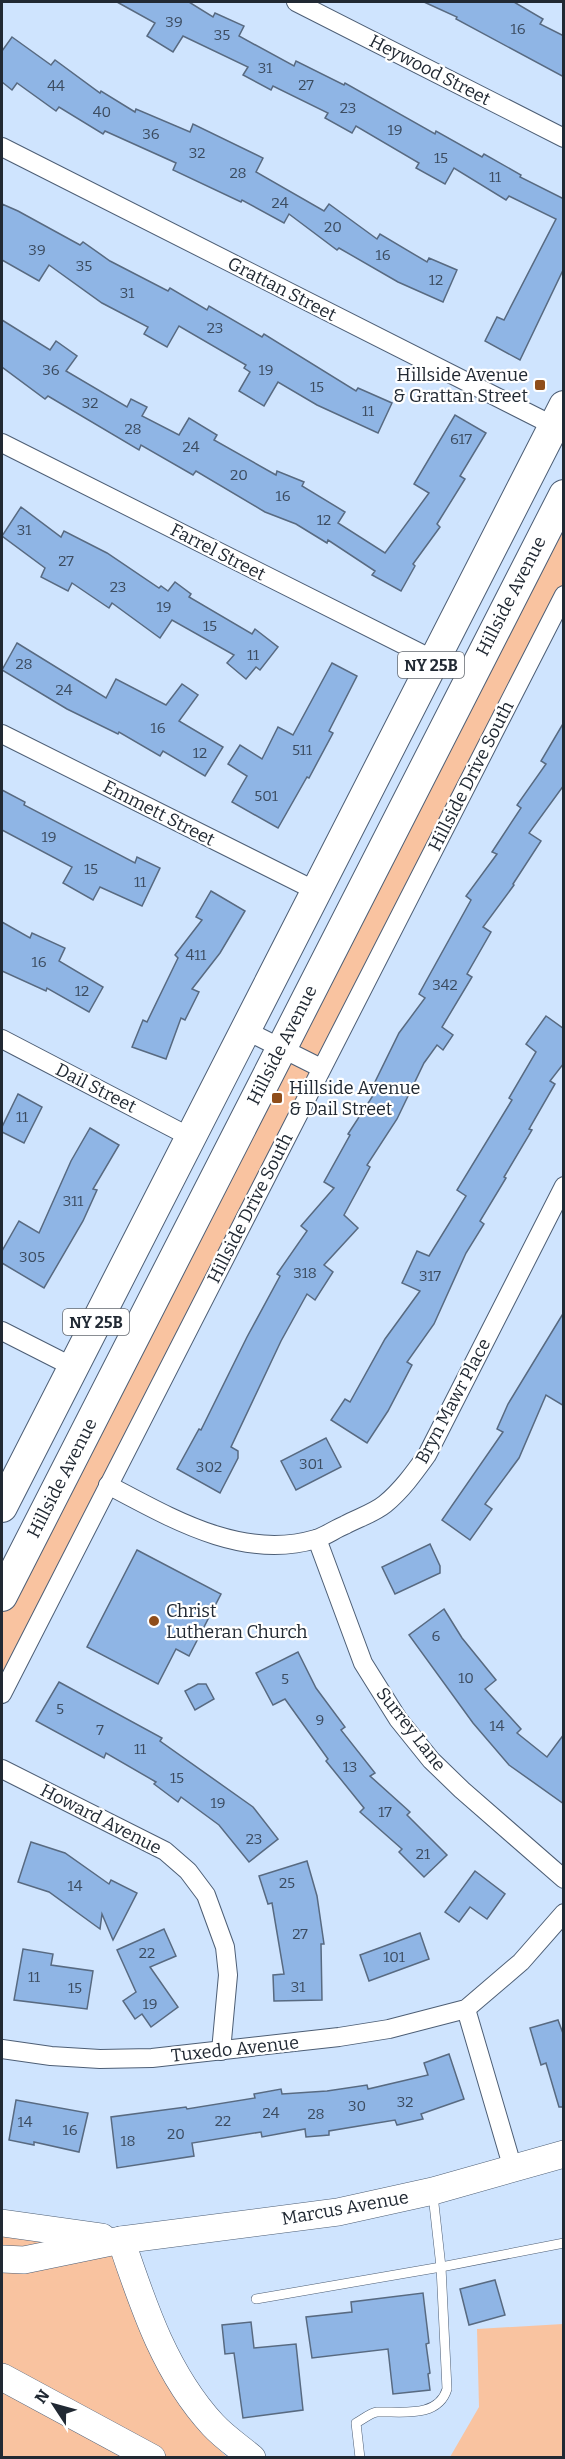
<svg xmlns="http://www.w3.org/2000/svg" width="565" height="2459" viewBox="0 0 565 2459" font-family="Bitter,serif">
  <rect width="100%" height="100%" fill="#cfe4fe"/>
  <!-- green -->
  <g fill="#f9c3a0">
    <path d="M563,495V595L2,1695V1596Z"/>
    <path d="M2,2223L121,2240L203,2434L227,2457L2,2458Z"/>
    <path d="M563,2324V2457H450L479,2407L477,2329Z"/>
  </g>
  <!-- building -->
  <g fill="#8fb5e5" stroke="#586a81" stroke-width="1.5">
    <path d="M117,2H189L213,17L215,13L244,26L239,36L294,66L296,61L344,85L345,83L435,134L436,131L482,157L484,154L521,175L520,177L564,199V268L520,360L485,341L497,317L504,320L556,219L509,196L506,200L454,168L445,184L416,168L419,163L356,126L352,133L325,118L328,113L273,86L271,90L243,75L248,67L183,36L173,52L147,36L155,23Z"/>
    <path d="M424,2H514L543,19L540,24L564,36V77L456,19L457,17Z"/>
    <path d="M12,37L51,65L55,60L100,93L101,91L135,112L136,109L190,132L193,124L263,158L256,172L324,211L329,204L377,239L380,234L427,262L429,258L457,270L443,302L398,282L339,248L337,250L289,214L284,223L242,200L241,202L173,170L176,163L105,131L103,134L59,107L56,111L17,83L12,90L2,82V51Z"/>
    <path d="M2,204L18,211L80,245L83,242L110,261L168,291L170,288L207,310L209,306L262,337L264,334L356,391L358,388L392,403L378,433L317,405L278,382L264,406L239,391L250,372L244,368L246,365L179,326L167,347L144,334L148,327L102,303L49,265L39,281L2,260Z"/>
    <path d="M2,320L50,350L56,341L77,356L66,371L127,407L131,399L147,407L142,416L179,435L189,418L217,435L214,440L276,475L277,471L304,482L302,486L345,512L338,523L385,553L429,493L414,484L455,415L486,433L460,476L465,479L437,524L440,527L413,564L415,566L401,591L372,575L375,571L328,540L327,543L296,524L265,512L196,471L193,475L141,445L139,450L48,396L45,399L2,367Z"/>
    <path d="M21,507L61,537L64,531L107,553L159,588L161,586L168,591L175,582L191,594L189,597L252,634L255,629L278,647L260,670L256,667L246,679L227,663L234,655L172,620L160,638L112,603L109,608L72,583L68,591L41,577L45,568L2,536Z"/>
    <path d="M17,643L106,698L116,679L166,705L182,684L198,695L179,721L223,747L205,776L163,751L160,756L119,732L118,734L67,709L2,670Z"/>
    <path d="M332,663L357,676L329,731L333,733L309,778L307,777L278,828L232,802L247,776L228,764L240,745L262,759L278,727L293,735Z"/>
    <path d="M564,722V785L529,833L541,841L513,884L514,885L483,927L491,932L467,974L472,977L442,1027L453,1035L443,1050L437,1045L424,1063L397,1119L367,1165L370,1167L344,1215L358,1228L324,1265L333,1272L315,1300L307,1294L281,1341L231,1447L238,1451V1458L220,1493L177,1469L199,1429L201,1430L247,1337L280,1276L277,1274L307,1231L301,1226L334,1188L324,1182L350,1135L348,1134L376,1091L372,1088L399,1033L425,998L419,994L471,900L466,896L497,854L492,852L521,808L517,805L546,764L541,761Z"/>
    <path d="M2,790L25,802L24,805L135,863L137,857L160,868L142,906L100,887L93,900L63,883L72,867L2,830Z"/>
    <path d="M211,891L245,911L220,953L192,989L199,992L185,1020L181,1018L166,1059L132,1047L143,1020L147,1022L178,958L175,955L202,920L196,917Z"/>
    <path d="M2,922L30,938L32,933L65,948L59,961L103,987L89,1012L47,988L46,991L2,971Z"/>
    <path d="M546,1016L564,1029V1063L550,1081L555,1084L529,1129L532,1130L504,1177L506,1178L480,1221L484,1224L466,1253L434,1324L407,1362L412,1365L388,1411L367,1443L331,1420L345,1399L350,1402L385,1339L420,1291L402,1283L417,1251L429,1256L466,1196L457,1190L512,1100L509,1098L536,1052L526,1044Z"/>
    <path d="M18,1094L42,1107L24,1143L2,1132V1127Z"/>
    <path d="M90,1128L119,1145L93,1189L97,1190L83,1221L44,1288L2,1263V1251L19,1221L39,1233L71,1161Z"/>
    <path d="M564,1312V1406L546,1395L519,1458L485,1504L492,1509L470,1540L442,1520L503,1432L497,1429L508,1404Z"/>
    <path d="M326,1438L341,1467L296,1490L281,1461Z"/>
    <path d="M430,1544L440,1566V1573L395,1594L382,1567Z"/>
    <path d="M137,1550L221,1594L189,1656L176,1649L158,1684L87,1647Z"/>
    <path d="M444,1609L462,1638L496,1680L485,1689L521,1729L517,1733L547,1757L564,1734V1804L509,1765L473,1723L409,1635Z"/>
    <path d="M298,1652L316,1688L345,1727L341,1730L375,1773L370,1776L410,1812L407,1815L447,1855L424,1877L399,1852L402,1849L360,1812L364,1808L326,1761L328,1759L285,1699L273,1705L256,1673Z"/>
    <path d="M59,1682L162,1738L160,1741L253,1807L278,1839L249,1862L219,1825L181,1797L178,1802L154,1784L156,1782L106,1753L104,1758L36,1721Z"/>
    <path d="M198,1684H206L214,1699L195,1710L185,1691Z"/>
    <path d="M31,1842L65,1853L109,1884L111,1880L137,1893L113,1940L102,1914L100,1929L49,1892L18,1882Z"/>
    <path d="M307,1861L317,1896L324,1944H321L322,2000L274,2001L273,1975L284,1974L272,1903L268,1904L259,1876Z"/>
    <path d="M475,1871L505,1894L487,1919L470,1907L459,1922L445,1912Z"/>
    <path d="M164,1929L176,1956L150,1967L178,2007L151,2027L142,2014L135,2019L123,2001L136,1992L117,1950Z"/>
    <path d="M420,1933L429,1959L369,1981L360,1955Z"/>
    <path d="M23,1949L53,1954L51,1965L93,1971L87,2009L14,2000Z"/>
    <path d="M558,2020L564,2036V2107H559L546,2063L541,2065L530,2028Z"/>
    <path d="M449,2054L464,2099L421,2114L423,2119L397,2125L395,2120L329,2131V2135L306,2137L305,2129L262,2137L261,2132L192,2143L194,2156L117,2168L111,2117L186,2107L187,2109L255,2098L254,2094L281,2089L282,2094L327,2091L367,2085L368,2089L428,2075L424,2063Z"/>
    <path d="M16,2100L88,2113L79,2152L34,2142V2145L9,2140Z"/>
    <path d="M495,2280L505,2315L469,2325L460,2289Z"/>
    <path d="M423,2293L429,2343L426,2344L430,2373L428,2374L430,2390L393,2394L388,2349L312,2358L306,2317L352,2312L351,2302Z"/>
    <path d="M251,2322L254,2348L296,2344L303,2410L243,2418L234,2353L225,2354L222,2325Z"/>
  </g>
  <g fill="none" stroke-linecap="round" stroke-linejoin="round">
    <!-- service casing -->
    <g stroke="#4d5e75" stroke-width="10">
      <g id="service">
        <path d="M256,2299L441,2267L564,2243"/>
        <path d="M360,2458L356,2423C362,2420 370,2413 377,2412C400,2411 438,2419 447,2389L441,2267L433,2195"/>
      </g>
    </g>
    <!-- minor casing -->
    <g stroke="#4d5e75" stroke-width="20">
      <g id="minor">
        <path d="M296,2L564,138"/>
        <path d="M2,147L562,430"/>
        <path d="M2,443L434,660"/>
        <path d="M2,734L316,891"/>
        <path d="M245,1030L321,1068"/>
        <path d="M2,1039L190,1137"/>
        <path d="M2,1331L73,1367"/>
        <path d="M108,1485C171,1518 242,1561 316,1539C326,1536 335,1529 345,1525C358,1518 374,1513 385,1504C402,1490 414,1473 427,1455L564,1186"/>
        <path d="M317,1539L363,1663L398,1719L431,1760L462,1790L564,1879"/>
        <path d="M2,1694L564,595"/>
        <path d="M2,1769L165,1851L188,1871L206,1895L225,1947L228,1975L221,2051"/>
        <path d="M466,2009L513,2169"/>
        <path d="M2,2049L51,2056L100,2059L152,2058L339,2037L389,2029L466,2009L521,1962L564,1913"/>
      </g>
    </g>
    <!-- secondary casing -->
    <g stroke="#4d5e75" stroke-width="28">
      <g id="secondary">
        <path d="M2,2223L102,2237"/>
        <path d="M121,2240C143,2305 165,2373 213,2425C224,2437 239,2447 252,2458"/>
        <path d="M2,2259L24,2260L121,2240L338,2212L433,2191L564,2154"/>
        <path d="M2,2377L152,2458"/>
      </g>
    </g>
    <!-- primary casing -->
    <g stroke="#4d5e75" stroke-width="32">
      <g id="primary">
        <path d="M2,1507L564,406"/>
        <path d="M2,1596L564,495"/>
      </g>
    </g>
    <!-- service -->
    <use href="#service" stroke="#fff" stroke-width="9"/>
    <!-- minor -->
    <use href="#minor" stroke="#fff" stroke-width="18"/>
    <!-- secondary -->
    <use href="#secondary" stroke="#fff" stroke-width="27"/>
    <!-- primary -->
    <use href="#primary" stroke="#fff" stroke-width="30"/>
  </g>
  <!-- markers -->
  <g fill="#8f4d1a" stroke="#fff" stroke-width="2">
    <rect x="534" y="379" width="12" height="12" rx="3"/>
    <rect x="271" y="1092" width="12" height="12" rx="3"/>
    <circle cx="154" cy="1621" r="6"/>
  </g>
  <g text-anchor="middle" stroke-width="4.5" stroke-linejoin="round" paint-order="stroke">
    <!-- number labels -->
    <g font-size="15" fill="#3c4c60">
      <text x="174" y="27">39</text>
      <text x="518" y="34">16</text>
      <text x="222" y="40">35</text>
      <text x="265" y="73">31</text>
      <text x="306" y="90">27</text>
      <text x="56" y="91">44</text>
      <text x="348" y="113">23</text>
      <text x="102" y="117">40</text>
      <text x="395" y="135">19</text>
      <text x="151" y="139">36</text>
      <text x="197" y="158">32</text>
      <text x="441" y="163">15</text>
      <text x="238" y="178">28</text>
      <text x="495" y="182">11</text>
      <text x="280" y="208">24</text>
      <text x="333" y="232">20</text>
      <text x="37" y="255">39</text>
      <text x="383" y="260">16</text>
      <text x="84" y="271">35</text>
      <text x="436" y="285">12</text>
      <text x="127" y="298">31</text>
      <text x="215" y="333">23</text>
      <text x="51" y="375">36</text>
      <text x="266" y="375">19</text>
      <text x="317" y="392">15</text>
      <text x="90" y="408">32</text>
      <text x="368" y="416">11</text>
      <text x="133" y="434">28</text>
      <text x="461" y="444">617</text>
      <text x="191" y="452">24</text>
      <text x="239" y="480">20</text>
      <text x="283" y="501">16</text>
      <text x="324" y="525">12</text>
      <text x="24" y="535">31</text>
      <text x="66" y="566">27</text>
      <text x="118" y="592">23</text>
      <text x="164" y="612">19</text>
      <text x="210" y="631">15</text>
      <text x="253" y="660">11</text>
      <text x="24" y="669">28</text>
      <text x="64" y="695">24</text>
      <text x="158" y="733">16</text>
      <text x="302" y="755">511</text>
      <text x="200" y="758">12</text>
      <text x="266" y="801">501</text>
      <text x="49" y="842">19</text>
      <text x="91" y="874">15</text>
      <text x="140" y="887">11</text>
      <text x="196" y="960">411</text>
      <text x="39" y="967">16</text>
      <text x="445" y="990">342</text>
      <text x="82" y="996">12</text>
      <text x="22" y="1122">11</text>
      <text x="73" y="1206">311</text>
      <text x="32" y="1262">305</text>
      <text x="305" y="1278">318</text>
      <text x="430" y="1281">317</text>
      <text x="311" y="1469">301</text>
      <text x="209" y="1472">302</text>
      <text x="436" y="1641">6</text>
      <text x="466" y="1683">10</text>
      <text x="285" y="1684">5</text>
      <text x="60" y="1714">5</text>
      <text x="320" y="1725">9</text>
      <text x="497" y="1731">14</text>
      <text x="100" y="1735">7</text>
      <text x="140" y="1754">11</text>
      <text x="350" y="1772">13</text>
      <text x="177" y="1783">15</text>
      <text x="218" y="1808">19</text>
      <text x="385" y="1817">17</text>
      <text x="254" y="1844">23</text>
      <text x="423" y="1859">21</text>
      <text x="287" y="1888">25</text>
      <text x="75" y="1891">14</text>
      <text x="300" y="1939">27</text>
      <text x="147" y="1958">22</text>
      <text x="394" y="1962">101</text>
      <text x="34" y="1982">11</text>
      <text x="298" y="1992">31</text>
      <text x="75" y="1993">15</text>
      <text x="150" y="2009">19</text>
      <text x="405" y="2107">32</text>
      <text x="357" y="2111">30</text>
      <text x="271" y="2118">24</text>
      <text x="316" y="2119">28</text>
      <text x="223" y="2126">22</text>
      <text x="25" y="2127">14</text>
      <text x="70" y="2135">16</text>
      <text x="176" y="2139">20</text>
      <text x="128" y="2146">18</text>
    </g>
    <!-- shield labels -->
    <g fill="#fff" stroke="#646970" stroke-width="1.5">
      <rect x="398" y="652" width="66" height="26" rx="4.5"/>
      <rect x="63" y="1309" width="66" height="26" rx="4.5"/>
    </g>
    <g font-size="16" font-weight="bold" fill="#212933">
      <text x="431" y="671">NY 25B</text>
      <text x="96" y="1328">NY 25B</text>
    </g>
    <!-- street labels -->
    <g font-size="18" fill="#212933" stroke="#fff">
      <text transform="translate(430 70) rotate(27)" y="6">Heywood Street</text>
      <text transform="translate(282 289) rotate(27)" y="6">Grattan Street</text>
      <text transform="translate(218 552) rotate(27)" y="6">Farrel Street</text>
      <text transform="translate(511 596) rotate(-63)" y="6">Hillside Avenue</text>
      <text transform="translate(471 776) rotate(-63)" y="6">Hillside Drive South</text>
      <text transform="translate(159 813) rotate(27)" y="6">Emmett Street</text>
      <text transform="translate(282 1045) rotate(-63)" y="6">Hillside Avenue</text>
      <text transform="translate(96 1088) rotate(27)" y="6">Dail Street</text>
      <text transform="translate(250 1208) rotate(-63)" y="6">Hillside Drive South</text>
      <text transform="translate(453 1401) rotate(-62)" y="6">Bryn Mawr Place</text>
      <text transform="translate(62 1478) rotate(-63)" y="6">Hillside Avenue</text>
      <text transform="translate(411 1729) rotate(52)" y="6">Surrey Lane</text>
      <text transform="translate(101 1819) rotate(27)" y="6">Howard Avenue</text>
      <text transform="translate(235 2049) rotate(-6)" y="6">Tuxedo Avenue</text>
      <text transform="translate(345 2208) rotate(-10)" y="6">Marcus Avenue</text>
    </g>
    <!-- poi labels -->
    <g font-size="18" fill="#212933" stroke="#fff" text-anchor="start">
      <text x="528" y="381" text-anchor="end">Hillside Avenue<tspan x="528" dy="21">&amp; Grattan Street</tspan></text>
      <text x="289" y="1094">Hillside Avenue<tspan x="289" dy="21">&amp; Dail Street</tspan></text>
      <text x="166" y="1617">Christ<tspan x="166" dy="21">Lutheran Church</tspan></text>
    </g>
  </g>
  <!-- border -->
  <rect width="565" height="2459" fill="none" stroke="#212933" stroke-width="6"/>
  <!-- north arrow -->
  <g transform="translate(54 2405) rotate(306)" stroke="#ffffff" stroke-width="4.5" paint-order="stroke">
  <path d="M0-4.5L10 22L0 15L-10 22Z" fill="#212933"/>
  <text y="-9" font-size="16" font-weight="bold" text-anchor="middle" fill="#212933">N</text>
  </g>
</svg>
